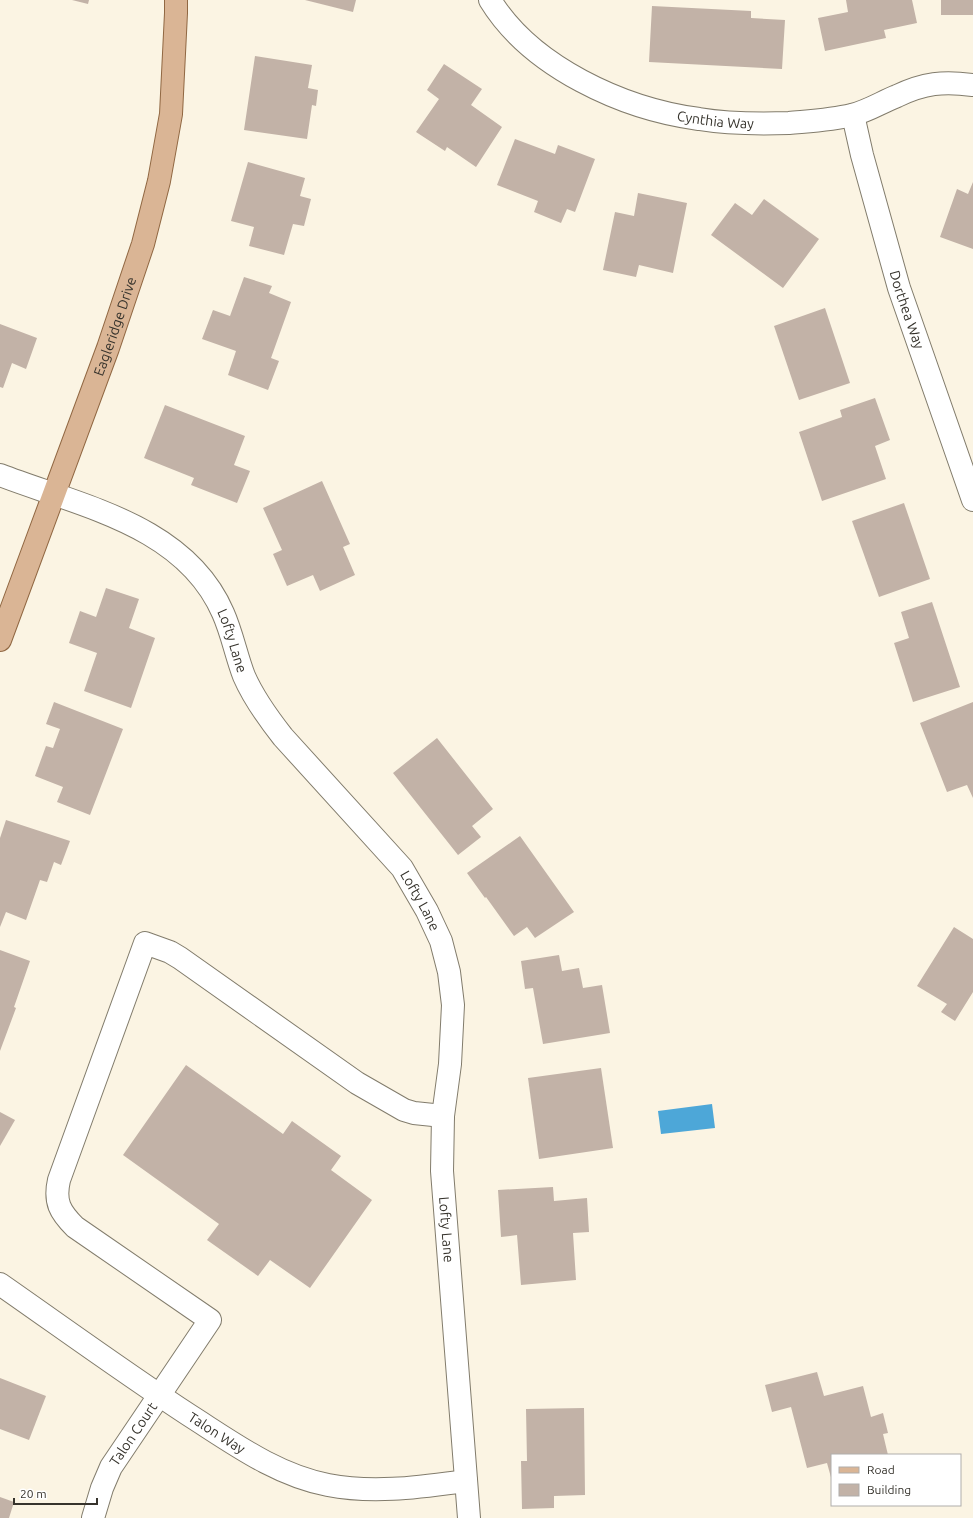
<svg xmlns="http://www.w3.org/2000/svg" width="973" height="1518" viewBox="0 0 973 1518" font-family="Ubuntu,sans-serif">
  <rect width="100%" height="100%" fill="#fbf4e3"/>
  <!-- water -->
  <path fill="#4da7d8" d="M712,1104L715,1128L661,1134L658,1111Z"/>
  <!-- building -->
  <g fill="#c2b2a7">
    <path d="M72,0H89L88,4Z"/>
    <path d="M305,0H356L353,12Z"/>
    <path d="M846,0H912L917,23L884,30L886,38L825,51L818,18L848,12Z"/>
    <rect x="941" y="0" width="32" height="15"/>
    <path d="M652,6L751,11V18L785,20L782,69L649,62Z"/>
    <path d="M255,56L312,65L308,88L318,90L316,106L312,105L307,139L244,130Z"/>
    <path d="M444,64L482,89L471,105L502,127L476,167L447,147L445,151L416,132L439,99L427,90Z"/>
    <path d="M515,139L555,154L558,145L595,159L575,212L567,209L561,223L534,212L538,201L497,185Z"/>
    <path d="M248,162L305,178L300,196L311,199L304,226L293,224L284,255L249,246L254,227L231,221Z"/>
    <path d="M973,182V249L940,237L957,189L968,194Z"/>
    <path d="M638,193L687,203L673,273L639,265L636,277L603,270L615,212L634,216Z"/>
    <path d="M764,199L819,239L783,288L711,235L735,203L752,215Z"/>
    <path d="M244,277L272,286L269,293L291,302L271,358L279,361L268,390L228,375L236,351L202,339L213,310L230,316Z"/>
    <path d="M825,308L850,383L799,400L774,326Z"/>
    <path d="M0,324L37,338L26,369L12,363L3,388L0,387Z"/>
    <path d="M875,398L890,440L875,446L886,479L822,501L799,432L842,417L840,410Z"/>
    <path d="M165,405L245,436L234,465L250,471L237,503L191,485L194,478L144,458Z"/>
    <path d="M322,481L350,544L343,547L355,575L320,591L313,575L287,586L273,554L282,550L263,508Z"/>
    <path d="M904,503L930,579L879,597L852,521Z"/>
    <path d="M106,588L139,599L129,628L155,638L131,708L84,691L97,653L69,643L80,611L96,617Z"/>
    <path d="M932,602L960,687L913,702L894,643L909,638L901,612Z"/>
    <path d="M54,702L123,729L90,815L57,802L63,787L35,776L46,746L53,748L60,729L46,724Z"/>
    <path d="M973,702V798L967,785L947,792L920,723Z"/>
    <path d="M437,738L493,809L472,826L481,837L458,855L393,773Z"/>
    <path d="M6,820L70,841L61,865L54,862L47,882L40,880L26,920L6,912L0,927V838Z"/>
    <path d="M520,836L574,912L535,938L527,927L514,936L486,897L485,898L467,873Z"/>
    <path d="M954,927L973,939V992L955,1021L941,1012L947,1004L917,986Z"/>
    <path d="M0,950L30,961L14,1007L16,1008L0,1051Z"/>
    <path d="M559,955L562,971L579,968L583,988L602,985L610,1033L543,1044L533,988L525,989L521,961Z"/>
    <path d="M186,1065L283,1134L292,1121L341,1156L331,1170L372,1200L310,1288L270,1260L258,1276L207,1240L219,1224L123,1155Z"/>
    <path d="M601,1068L613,1148L539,1159L528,1078Z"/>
    <path d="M0,1112L15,1120L0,1146Z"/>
    <path d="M553,1187L554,1201L587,1198L589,1232L573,1233L576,1280L521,1285L517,1235L501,1237L498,1190Z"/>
    <path d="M817,1372L824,1396L863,1386L871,1417L883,1413L888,1433L883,1434L888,1455H832V1481L827,1463L807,1468L791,1407L772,1412L765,1385Z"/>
    <path d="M0,1378L46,1396L29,1440L0,1429Z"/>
    <path d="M584,1408L585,1495L554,1496V1508L522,1509L521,1461H527L526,1409Z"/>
    <path d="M0,1497L14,1502L9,1518H0Z"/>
  </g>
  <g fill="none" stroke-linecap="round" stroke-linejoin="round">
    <!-- minor casing -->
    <g stroke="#827c6c" stroke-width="24">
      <g id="minor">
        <path id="s1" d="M490,0C531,67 623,109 699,119C729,124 759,124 789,123C811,121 832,120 852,115C868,111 882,102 897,96C924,83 943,81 973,85"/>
        <path id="s2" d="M853,115L862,155L899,288L973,500"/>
        <path id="s3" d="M0,475C80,506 185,525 223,613C232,633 236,655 244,676C254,699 268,718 283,737L402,868L427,911L441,941L449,972L453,1005L450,1064L443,1116L442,1171L469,1518"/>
        <path id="s4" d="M0,1284C63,1328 125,1373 189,1415C233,1443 276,1475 328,1485C374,1494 420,1487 466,1481"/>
        <path id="s5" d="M93,1518L102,1488L111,1467L210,1320L75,1227C60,1212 54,1202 59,1180L145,943L170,952L180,958L357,1083L404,1110L414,1113L443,1116"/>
      </g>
    </g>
    <!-- major casing -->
    <g stroke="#906742" stroke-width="24">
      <g id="major">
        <path id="s6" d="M0,640L108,348L143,244L159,181L171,114L176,13V0"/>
      </g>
    </g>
    <!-- minor -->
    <use href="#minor" stroke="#fff" stroke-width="22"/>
    <!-- major -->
    <use href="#major" stroke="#dab595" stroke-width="22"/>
  </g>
  <g text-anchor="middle" stroke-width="3" stroke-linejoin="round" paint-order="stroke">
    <!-- street labels -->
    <g font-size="14" fill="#36332c" stroke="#fff">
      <text dy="5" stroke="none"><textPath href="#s1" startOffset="264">Cynthia Way</textPath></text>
      <text dy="5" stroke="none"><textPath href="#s2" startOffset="202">Dorthea Way</textPath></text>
      <text dy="5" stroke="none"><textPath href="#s6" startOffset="334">Eagleridge Drive</textPath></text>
      <text dy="5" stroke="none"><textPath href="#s3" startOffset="300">Lofty Lane</textPath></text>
      <text dy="5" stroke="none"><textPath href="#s3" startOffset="624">Lofty Lane</textPath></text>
      <text dy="5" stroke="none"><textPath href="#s3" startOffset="960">Lofty Lane</textPath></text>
      <text dy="5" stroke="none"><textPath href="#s4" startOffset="263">Talon Way</textPath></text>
      <text dy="5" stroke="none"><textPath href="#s5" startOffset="94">Talon Court</textPath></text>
    </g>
  </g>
  <!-- legend -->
  <rect x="831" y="1454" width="130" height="52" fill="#ffffff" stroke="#afadab"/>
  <rect x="839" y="1467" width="20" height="6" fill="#dab595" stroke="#afadab"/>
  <text x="867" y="1474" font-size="12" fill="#36332c">Road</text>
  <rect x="839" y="1484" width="20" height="12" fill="#c2b2a7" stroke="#afadab"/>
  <text x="867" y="1494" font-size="12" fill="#36332c">Building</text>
  <!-- scale -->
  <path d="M14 1498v6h83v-6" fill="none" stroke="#36332c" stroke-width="2"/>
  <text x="20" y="1498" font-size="12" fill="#36332c" stroke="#ffffff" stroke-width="3" paint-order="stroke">20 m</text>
</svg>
